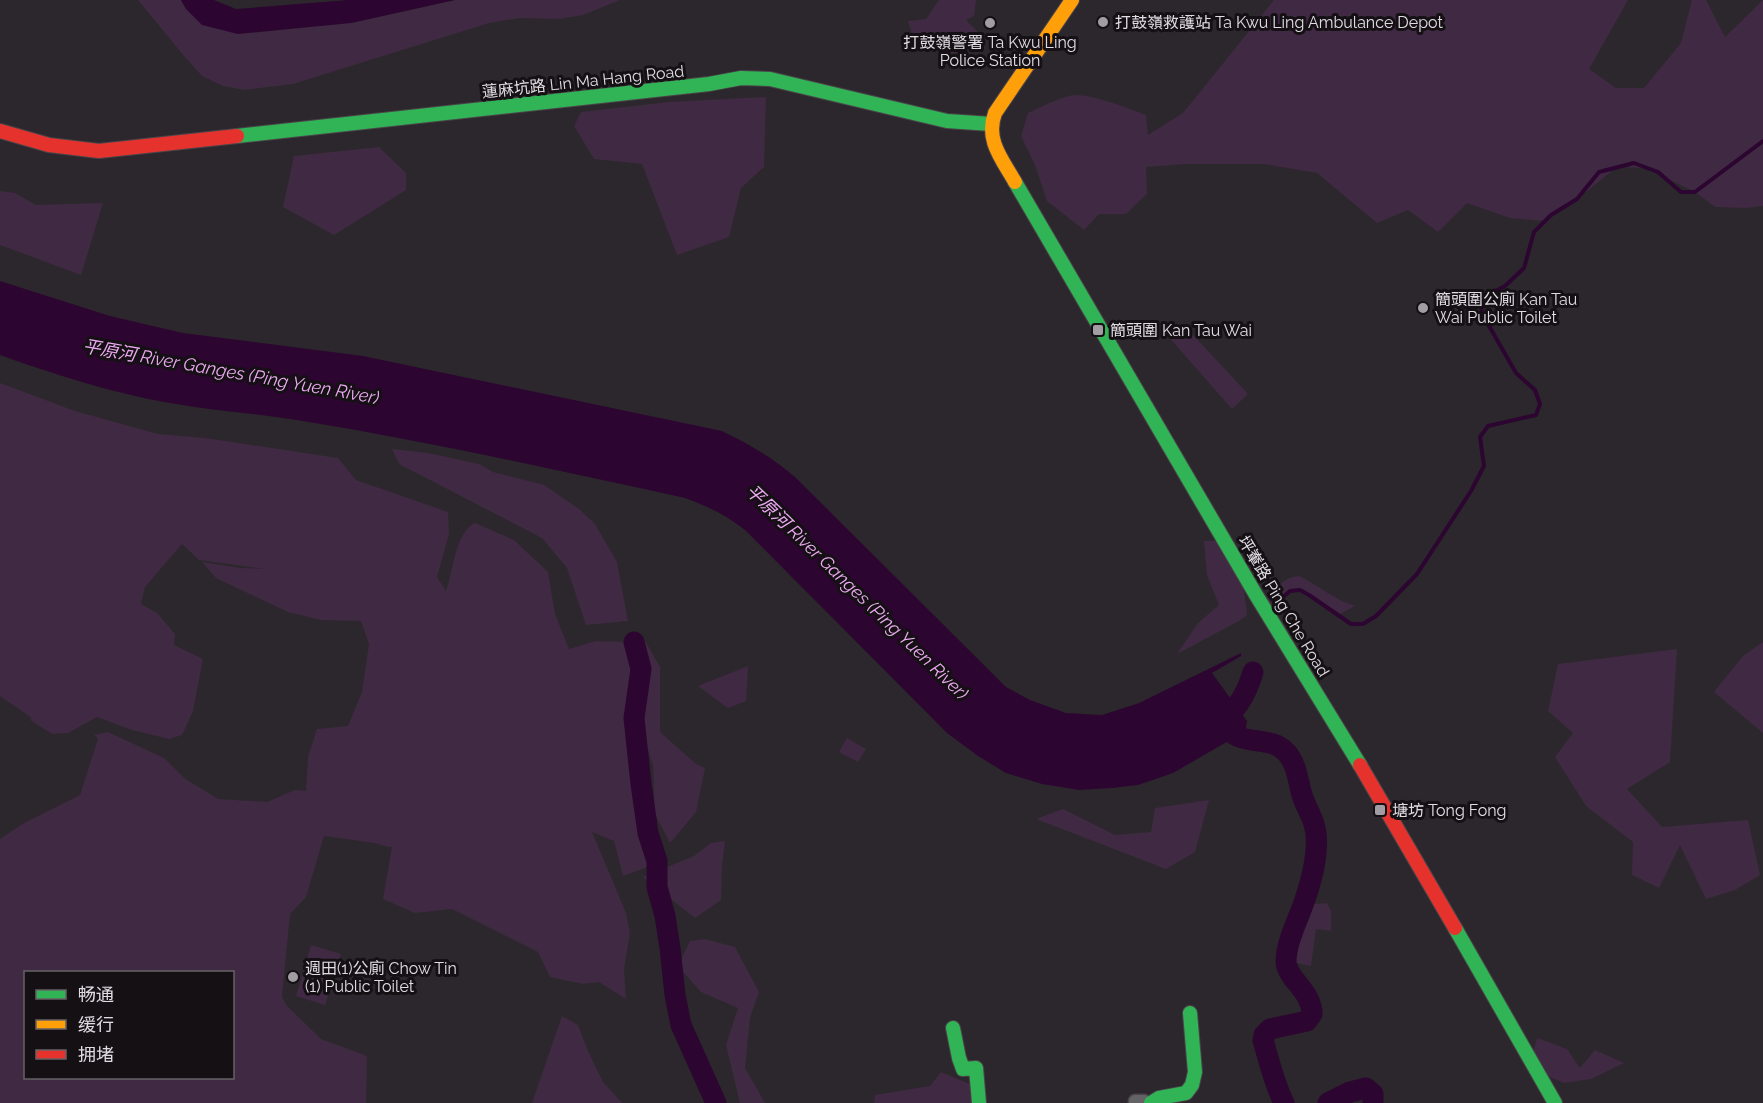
<svg xmlns="http://www.w3.org/2000/svg" width="1763" height="1103" viewBox="0 0 1763 1103" font-family="Raleway,'Noto Sans SC',sans-serif">
  <rect width="100%" height="100%" fill="#2c272d"/>
  <!-- green -->
  <g fill="#402942" fill-rule="evenodd">
    <path d="M138,0H181L186,9L351,23L455,0H620L583,15L559,19L520,18L489,23L293,84L244,90L223,86L202,76L184,56Z"/>
    <path d="M939,0H976L974,16L966,20L980,34L966,52L944,54L939,39L914,40L908,21L926,19Z"/>
    <path d="M1274,0H1628L1589,69L1616,88H1644L1681,43L1692,0H1706L1725,37L1763,0V206L1747,208L1715,207L1695,192L1646,168L1617,167L1577,199L1545,221L1510,218L1467,203L1438,232L1408,210L1377,223L1317,173L1264,164H1185L1146,167L1147,194L1126,214H1099L1084,230L1047,201L1035,165L1021,136L1028,113C1039,108 1066,94 1077,95C1097,96 1127,108 1146,115L1148,135L1183,113Z"/>
    <path d="M766,97L764,167L741,188L729,237L677,255L642,164L594,159L574,126L581,112L669,102Z"/>
    <path d="M379,147L406,173V190L334,235L283,207L294,156Z"/>
    <path d="M0,191L15,193L36,205L103,203L81,275L0,245Z"/>
    <path d="M1182,323L1248,394L1232,409L1167,335Z"/>
    <path d="M0,383L75,411L158,434L205,438L338,458L356,480L448,512L449,534L437,577L446,591C453,573 455,532 475,523L514,540L548,572L555,614L569,649L596,641L634,642L641,669L634,718L647,827L666,860L623,876L614,841L592,832L626,913L630,933L624,969L626,999L599,982L583,984L550,977L538,952L452,909L415,913L383,899L392,847H388L375,843L324,836L306,897L290,914L282,997L287,1006L321,1039L367,1056L366,1103H0V839L24,823L80,795L98,739L94,735L108,732L164,758L184,778L218,799L267,802L295,790L306,791L308,757L317,729L348,726L362,692L369,644L361,621L321,620L288,612L216,578L202,562L241,568L266,569L199,560L182,544L145,587L141,604L157,613L175,634L174,645L203,659L193,711L182,735L169,739L132,730L97,717L68,733L52,734L30,720L32,718L0,696ZM26,972H232V1078H26Z"/>
    <path d="M392,449L428,453L479,464L493,472L544,485L579,509L595,524L617,562L628,621L586,625L567,568L542,538L399,464Z"/>
    <path d="M1204,541H1219L1243,581L1247,615L1239,621L1177,654L1198,623L1219,605L1207,575Z"/>
    <path d="M1299,576C1319,585 1334,600 1355,606L1338,615C1326,607 1306,586 1290,591C1283,594 1279,604 1276,611L1268,599C1277,587 1283,577 1299,576Z"/>
    <path d="M644,639L660,667V732L696,764L705,768L696,812L670,843L655,814L653,766L642,730Z"/>
    <path d="M1763,642V733L1714,692L1743,656Z"/>
    <path d="M1677,649L1670,762L1627,789L1662,827L1748,820L1760,875L1735,890L1706,899L1680,845L1659,888L1632,875L1633,842L1586,806L1555,757L1573,733L1548,711L1558,664Z"/>
    <path d="M748,666L746,701L728,708L698,686Z"/>
    <path d="M847,738L866,749L858,762L839,752Z"/>
    <path d="M1209,800L1195,852L1166,869L1036,819L1063,809L1115,835L1151,832L1155,808Z"/>
    <path d="M725,841L722,866L721,900L695,918L643,877L694,856L711,843Z"/>
    <path d="M1327,903L1331,911V931L1316,929L1311,966L1286,961L1292,930L1303,905Z"/>
    <path d="M705,939L735,947L759,992L750,1018L745,1068L765,1103H740L739,1099L726,1045L738,1008L701,992L678,966L690,941Z"/>
    <path d="M311,945L341,954L325,1005L296,996Z"/>
    <path d="M562,1016L578,1025L588,1051L603,1082L622,1103H532Z"/>
    <path d="M1537,1038L1567,1049L1580,1068L1595,1050L1624,1063L1591,1079L1564,1083L1545,1075L1533,1053Z"/>
    <path d="M941,1072L977,1087L984,1103H874L875,1095L930,1086Z"/>
  </g>
  <!-- water -->
  <g fill="#2c0630">
    <path d="M181,0H214L236,9L348,0H455L351,23L238,34L202,25L186,9Z"/>
    <path d="M0,281L110,316L183,333L363,356L722,431C749,444 773,458 795,477L1006,687L1030,700L1066,713L1102,715L1139,703L1241,653V656L1212,673L1247,721L1246,728L1237,736L1173,773L1138,785L1112,788L1079,790L1042,784L1006,773L978,756L947,733L745,530C726,515 707,506 685,498C556,470 427,441 297,420C255,413 212,411 170,403C112,393 56,375 0,355Z"/>
  </g>
  <g fill="none" stroke-linecap="round" stroke-linejoin="round">
    <!-- stream -->
    <path stroke="#2c0630" stroke-width="4" d="M1276,611L1283,597L1290,591L1300,590L1309,595L1351,624H1363L1376,616L1417,574L1471,491L1484,466L1480,437L1488,426L1536,415L1540,404L1535,390L1516,373L1481,312L1486,296L1505,286L1524,268L1534,232L1551,215L1577,199L1599,172L1634,163L1658,172L1681,192H1695L1763,141"/>
    <!-- river -->
    <g stroke="#2c0630" stroke-width="21">
      <path d="M634,642L641,669L634,718L641,784L648,833L657,861V887L665,916L670,948L675,995L681,1025L716,1103"/>
      <path d="M1222,722C1226,726 1231,731 1235,735C1249,744 1272,737 1286,752C1297,764 1298,781 1302,795C1305,805 1311,814 1314,824C1321,847 1311,883 1303,905C1297,922 1286,943 1286,962C1287,979 1312,991 1312,1014L1307,1021L1270,1029L1264,1035L1263,1040C1269,1061 1274,1083 1284,1103"/>
      <path d="M1217,725C1235,713 1247,693 1253,672"/>
      <path d="M1328,1103L1350,1092L1366,1088L1373,1094V1103"/>
    </g>
    <!-- street casing -->
    <g stroke="#4a454a" stroke-width="15">
      <path id="street" d="M1135,1101H1144L1145,1103"/>
    </g>
    <!-- fast casing -->
    <g stroke="#4a454a" stroke-width="16">
      <g id="fast">
        <path d="M237,136L709,84L741,78L770,79L947,121L991,124"/>
        <path d="M1015,182L1256,595L1360,765"/>
        <path d="M1455,928L1555,1103"/>
        <path d="M953,1028L959,1058L963,1069L976,1068L979,1103"/>
        <path d="M1151,1103L1159,1098L1186,1093L1192,1085L1195,1072L1190,1013"/>
      </g>
    </g>
    <!-- slow casing -->
    <g stroke="#4a454a" stroke-width="16">
      <path id="slow" d="M1015,182C1002,159 985,140 995,113L1072,0"/>
    </g>
    <!-- jam casing -->
    <g stroke="#4a454a" stroke-width="16">
      <g id="jam">
        <path d="M0,131L49,145L99,151L237,136"/>
        <path d="M1360,765L1455,928"/>
      </g>
    </g>
    <!-- street -->
    <use href="#street" stroke="#656265" stroke-width="12"/>
    <!-- fast -->
    <use href="#fast" stroke="#30b455" stroke-width="14"/>
    <!-- slow -->
    <use href="#slow" stroke="#ff9f0a" stroke-width="14"/>
    <!-- jam -->
    <use href="#jam" stroke="#e5322d" stroke-width="14"/>
  </g>
  <!-- markers -->
  <g fill="#a29ca3" stroke="#141014" stroke-width="2">
    <circle cx="1103" cy="22" r="6"/>
    <circle cx="990" cy="23" r="6"/>
    <circle cx="1423" cy="308" r="6"/>
    <rect x="1092" y="324" width="12" height="12" rx="3"/>
    <rect x="1374" y="804" width="12" height="12" rx="3"/>
    <circle cx="293" cy="977" r="6"/>
  </g>
  <g text-anchor="middle" stroke-width="6" stroke-linejoin="round" paint-order="stroke">
    <!-- poi labels -->
    <g font-size="16" fill="#e1dbe2" stroke="#141014" text-anchor="start">
      <text x="1115" y="28">打鼓嶺救護站 Ta Kwu Ling Ambulance Depot</text>
      <text x="990" y="48" text-anchor="middle">打鼓嶺警署 Ta Kwu Ling<tspan x="990" dy="18">Police Station</tspan></text>
      <text x="1435" y="305">簡頭圍公廁 Kan Tau<tspan x="1435" dy="18">Wai Public Toilet</tspan></text>
      <text x="1110" y="336">簡頭圍 Kan Tau Wai</text>
      <text x="1392" y="816">塘坊 Tong Fong</text>
      <text x="305" y="974">週田(1)公廁 Chow Tin<tspan x="305" dy="18">(1) Public Toilet</tspan></text>
    </g>
    <!-- street labels -->
    <g font-size="16" fill="#e1dbe2" stroke="#141014">
      <text transform="translate(583 81) rotate(-6)" y="6">蓮麻坑路 Lin Ma Hang Road</text>
      <text transform="translate(1284 606) rotate(59)" y="6">坪輋路 Ping Che Road</text>
    </g>
    <!-- water labels -->
    <g font-size="18" font-style="italic" fill="#eca9f1" stroke="#141014">
      <text transform="translate(231 372) rotate(10)" y="6">平原河 River Ganges (Ping Yuen River)</text>
      <text transform="translate(857 592) rotate(44)" y="6">平原河 River Ganges (Ping Yuen River)</text>
    </g>
  </g>
  <!-- legend -->
  <rect x="24" y="971" width="210" height="108" fill="#141014" stroke="#666166" stroke-width="1.5"/>
  <rect x="36" y="990" width="30" height="9" fill="#30b455" stroke="#666166" stroke-width="1.5"/>
  <text x="78" y="1001" font-size="18" fill="#e1dbe2">畅通</text>
  <rect x="36" y="1020" width="30" height="9" fill="#ff9f0a" stroke="#666166" stroke-width="1.5"/>
  <text x="78" y="1031" font-size="18" fill="#e1dbe2">缓行</text>
  <rect x="36" y="1050" width="30" height="9" fill="#e5322d" stroke="#666166" stroke-width="1.5"/>
  <text x="78" y="1061" font-size="18" fill="#e1dbe2">拥堵</text>
</svg>
